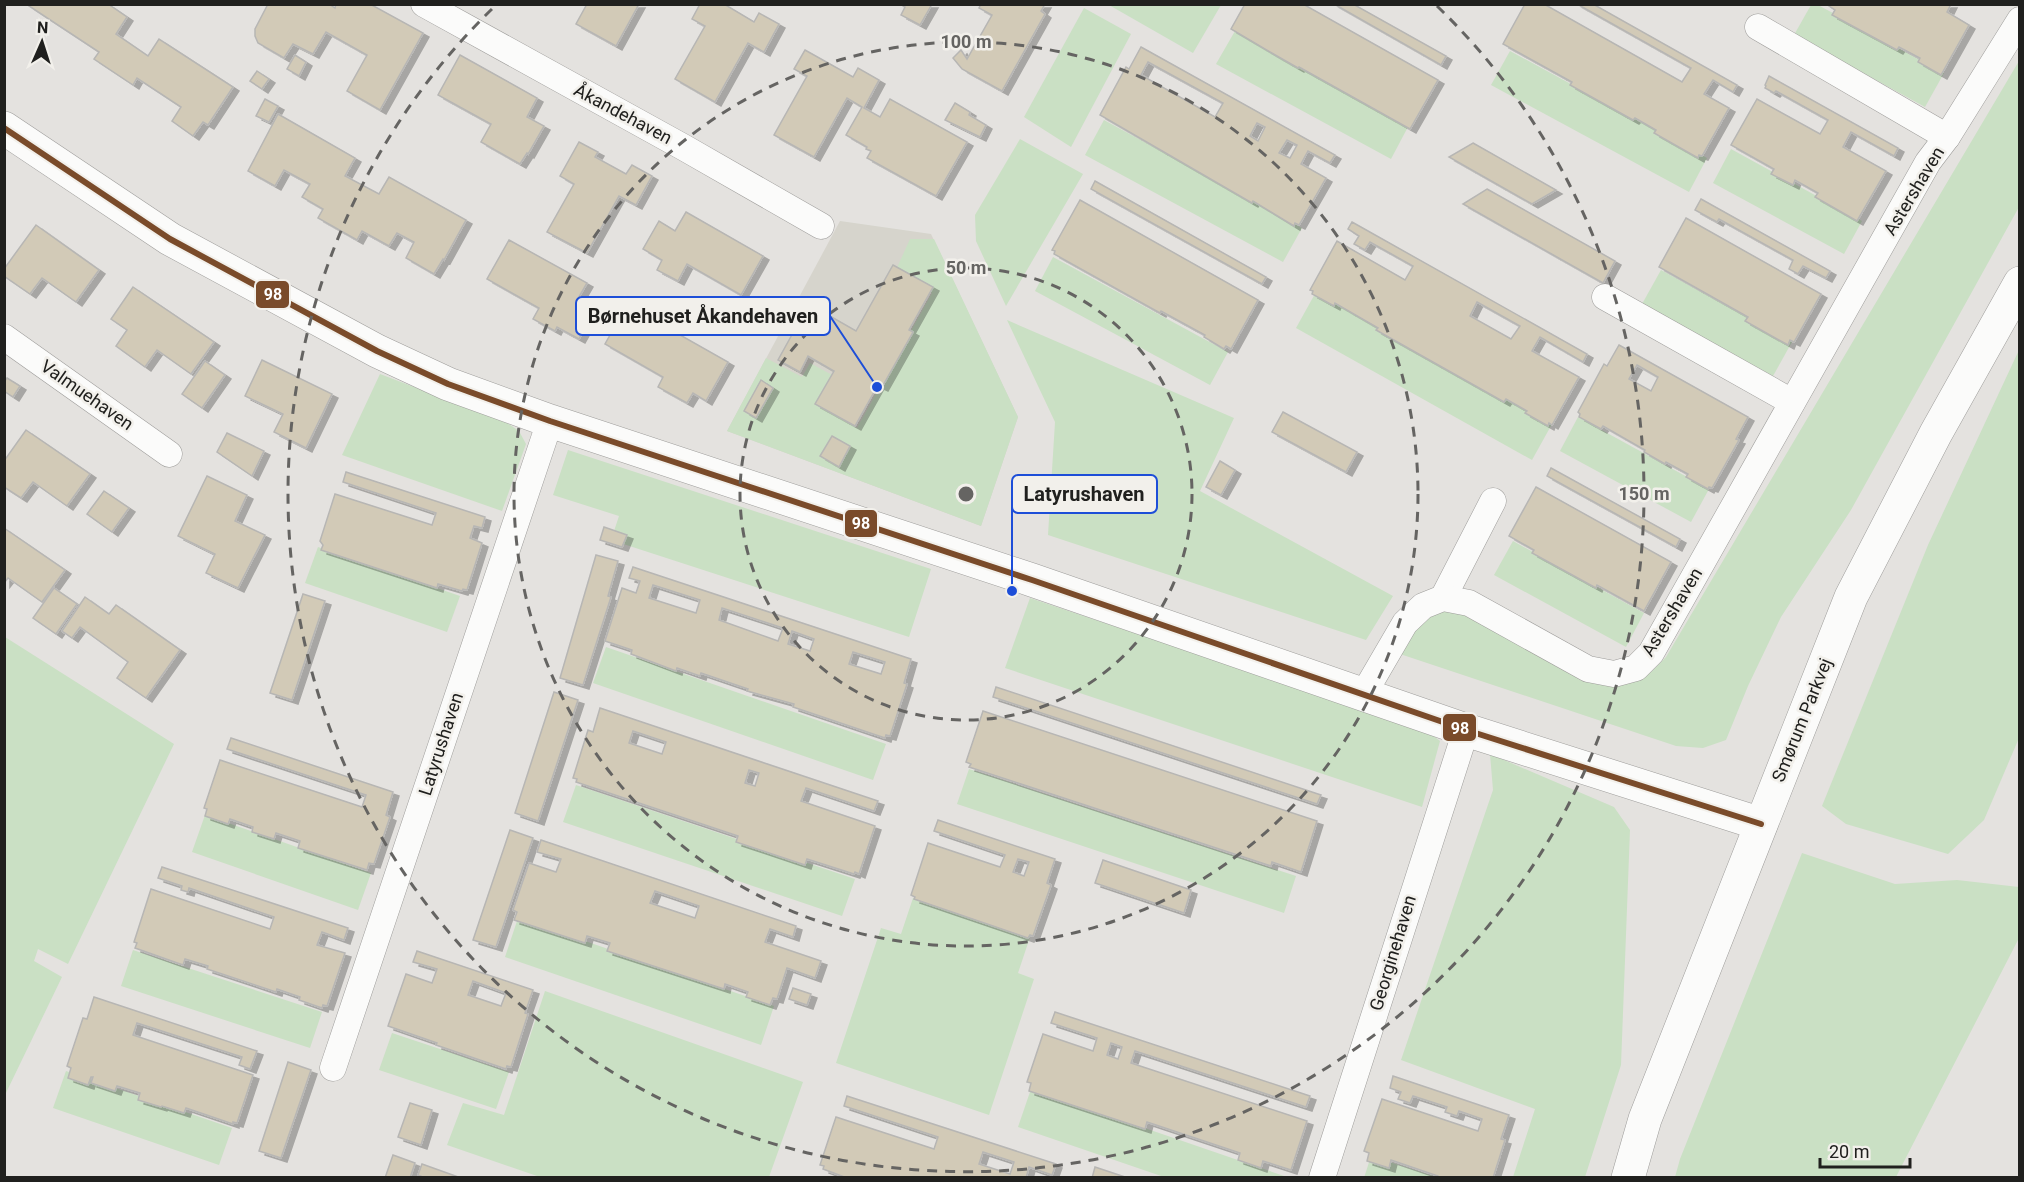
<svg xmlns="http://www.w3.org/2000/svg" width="2024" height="1182" viewBox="0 0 2024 1182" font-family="Roboto,sans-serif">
  <defs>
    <filter id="shadow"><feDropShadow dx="6" dy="4" stdDeviation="0" flood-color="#0004"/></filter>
  </defs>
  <rect width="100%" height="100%" fill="#e4e2df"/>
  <!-- built -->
  <path fill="#d6d4cc" d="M840,221L931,234L1018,417L981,526L727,431Z"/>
  <!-- green -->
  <g fill="#cae0c4">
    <path d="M1109,5L1221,4V5L1193,53Z"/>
    <path d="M1811,5H1818L1944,73L1925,107L1794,35Z"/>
    <path d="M1084,8L1131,34L1071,147L1024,117Z"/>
    <path d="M1235,31L1409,125L1391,159L1216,64Z"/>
    <path d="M1510,51L1707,158L1689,192L1491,85Z"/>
    <path d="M2019,61V207L1851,510L1781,617L1748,686L1726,740L1703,748L1676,746L1400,654L1419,620L1443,608L1469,616L1611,681L1651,672L1666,657Z"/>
    <path d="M1104,120L1302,228L1283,262L1085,155Z"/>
    <path d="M1020,139L1083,174L1006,306L976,241L975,215Z"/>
    <path d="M1731,149L1862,221L1844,254L1713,183Z"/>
    <path d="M910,239H934L1018,417L981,526L727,431L766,358L802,377L810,363L834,376L818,406L857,428L932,293L895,272Z"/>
    <path d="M1053,257L1228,352L1210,385L1035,291Z"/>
    <path d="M1661,270L1792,342L1773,376L1642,304Z"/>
    <path d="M1316,292L1552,424L1532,460L1296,328Z"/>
    <path d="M1007,320L1234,418L1200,491L1393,596L1366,640L1048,535L1055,422Z"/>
    <path d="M2019,350V738L1984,820L1948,854L1846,824L1822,806L1928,545Z"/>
    <path d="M380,374L506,422L519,431L526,444L502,511L342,455Z"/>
    <path d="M1578,417L1709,489L1691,522L1560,451Z"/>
    <path d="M568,450L931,569L909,637L611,540L619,516L553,495Z"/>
    <path d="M1513,541L1644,613L1626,647L1494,575Z"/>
    <path d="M318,547L460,596L447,632L305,583Z"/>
    <path d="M1030,598L1427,731L1440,741L1422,807L1005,668Z"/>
    <path d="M5,637L174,744L68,964L38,949L34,961L62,977L5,1095Z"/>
    <path d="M606,647L886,744L873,780L593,683Z"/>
    <path d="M1490,754L1614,807L1630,830L1621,1065L1585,1177H1513L1535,1109L1401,1060L1493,790Z"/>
    <path d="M969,769L1296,876L1284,913L957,804Z"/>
    <path d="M576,785L855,879L842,916L563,822Z"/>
    <path d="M205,815L371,873L358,910L192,852Z"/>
    <path d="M1802,853L1895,884L1957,880L2019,887V938L1896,1177H1675L1680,1159Z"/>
    <path d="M913,898L1030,937L1018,973L1034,979L989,1115L836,1063L881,928L901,934Z"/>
    <path d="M518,918L774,1006L761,1045L505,957Z"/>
    <path d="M133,950L322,1012L310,1048L121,986Z"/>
    <path d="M545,991L803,1082L769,1177H540L447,1145L463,1103L504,1115Z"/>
    <path d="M392,1033L509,1072L496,1109L379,1070Z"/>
    <path d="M66,1071L232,1128L219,1165L53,1108Z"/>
    <path d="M1031,1089L1287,1177H1164L1018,1127Z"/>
    <path d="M1371,1156L1436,1177L1364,1178Z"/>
  </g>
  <!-- building -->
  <g fill="#d2cab7" stroke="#b7b6b4" stroke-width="1.5" fill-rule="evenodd" filter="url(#shadow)">
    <path d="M30,4H108L127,17L116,34L148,56L159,39L233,87L208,125L203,122L193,136L172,121L181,107L137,78L133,85L94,59L99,52L29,6Z"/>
    <path d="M268,4H329L335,8L336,4H370L423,33L380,110L347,91L367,55L326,32L313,54L293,44L284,58L258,43L255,36V29Z"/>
    <path d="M587,4H639L616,46L576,24Z"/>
    <path d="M700,4H724L754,22L759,13L779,24L764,52L748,43L715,102L675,79L705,26L692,19Z"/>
    <path d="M900,4H932L920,25L901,15L905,7Z"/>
    <path d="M981,4H1045L1041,11L1045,14L1002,91L962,69L953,58L961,50L967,59L992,15L979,8Z"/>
    <path d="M1245,4H1303L1438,80L1410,129L1299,67L1298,68L1277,56L1231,29Z"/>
    <path d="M1334,4H1353L1446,56L1441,65Z"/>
    <path d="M1525,4H1544L1682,82L1691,68L1577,4H1593L1737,85L1733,92L1713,80L1704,94L1729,108L1702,156L1699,155L1698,158L1654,133L1656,130L1635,118L1633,120L1570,85L1572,82L1503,44Z"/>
    <path d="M1826,4H1951L1947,12L1969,25L1941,75L1918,62L1920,58L1899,47L1897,50L1832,15L1835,10Z"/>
    <path d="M1141,47L1335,155L1330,163L1308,151L1301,164L1326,178L1299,225L1295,223L1294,226L1253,201L1252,203L1100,115L1126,67L1129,69ZM1148,62L1223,103L1215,117L1141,75ZM1257,123L1265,127L1258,141L1250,136ZM1287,140L1297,145L1290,158L1279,153Z"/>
    <path d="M805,50L853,77L858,68L879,80L864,108L880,117L890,99L967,142L936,196L867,158L871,151L866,149L867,147L846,135L862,107L847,98L814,157L774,135L807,76L794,69Z"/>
    <path d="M295,55L306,62L299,76L287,69Z"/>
    <path d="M460,55L537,98L527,117L544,126L528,154L527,153L520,164L481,142L491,124L438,95Z"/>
    <path d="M257,71L269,79L262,89L250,81Z"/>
    <path d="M1769,76L1898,148L1894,156L1851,132L1843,147L1886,171L1857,221L1815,197L1818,193L1795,180L1793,185L1771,174L1774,169L1731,145L1757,99L1820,134L1828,120L1776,91L1774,93L1765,88L1766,86L1765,85Z"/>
    <path d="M265,99L278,106L269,122L256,116Z"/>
    <path d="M955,103L970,112L969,115L986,125L980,137L945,120Z"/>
    <path d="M278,114L355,158L345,176L379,194L389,177L466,220L444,260L443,259L434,274L406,258L414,242L397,233L389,246L362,231L357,240L318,218L323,209L302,197L310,184L284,170L275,186L248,171Z"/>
    <path d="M579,142L598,152L595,157L626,174L632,165L652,176L636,205L619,196L587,253L547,232L574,184L560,176Z"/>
    <path d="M1473,143L1556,190L1532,204L1449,157Z"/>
    <path d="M1095,181L1266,277L1262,284L1091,189Z"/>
    <path d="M1487,189L1615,261L1603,283L1463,204Z"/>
    <path d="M1701,199L1830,271L1826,278L1803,266L1798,274L1789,269L1793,260L1719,219L1717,222L1695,210Z"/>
    <path d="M1080,200L1258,300L1231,349L1226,346L1224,349L1204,337L1205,335L1161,311L1160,313L1054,254L1055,251L1052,250Z"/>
    <path d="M686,212L763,256L741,295L687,264L678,281L657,270L662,260L643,249L659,221L675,231Z"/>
    <path d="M1686,218L1821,294L1794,342L1790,340L1788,345L1745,321L1748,317L1659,267Z"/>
    <path d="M1352,222L1587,354L1583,362L1540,337L1532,351L1579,377L1552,425L1549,423L1548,426L1525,413L1527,411L1506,399L1504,402L1376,330L1378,328L1335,303L1334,306L1312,294L1313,291L1310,290L1337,241L1405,280L1413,266L1370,242L1365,250L1354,244L1359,236L1348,229ZM1477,302L1520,326L1511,339L1470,316Z"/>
    <path d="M36,225L99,270L76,302L42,278L30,294L4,276V269Z"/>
    <path d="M509,240L587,283L576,302L594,312L579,339L557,327L555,331L533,319L539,308L487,279Z"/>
    <path d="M893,265L933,287L909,330L913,332L882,387L878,385L855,426L815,404L834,371L808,356L800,372L778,360L809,304L856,331Z"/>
    <path d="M133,287L214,342L191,374L157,350L145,367L116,346L127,330L111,319Z"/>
    <path d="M627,305L728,362L706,401L693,393L687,403L658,387L663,377L605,344Z"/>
    <path d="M1619,345L1748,417L1736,439L1739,440L1712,488L1709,487L1708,489L1686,477L1688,474L1666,462L1665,464L1644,452L1645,450L1603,426L1601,429L1579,417L1580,414L1578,412L1604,364L1607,366ZM1637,365L1658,377L1651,391L1629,379Z"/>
    <path d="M262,360L332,394L306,448L274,432L283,414L245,396Z"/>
    <path d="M205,361L225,375L202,408L182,394Z"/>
    <path d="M7,378L20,386L13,397L4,391V382Z"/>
    <path d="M761,380L773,388L756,418L744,411Z"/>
    <path d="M1283,412L1357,452L1346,472L1272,432Z"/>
    <path d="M26,430L90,474L67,506L33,482L21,498L4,487V461Z"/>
    <path d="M227,433L264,451L252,476L217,452Z"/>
    <path d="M832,436L850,446L839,467L820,456Z"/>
    <path d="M1220,461L1235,470L1221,495L1206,487Z"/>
    <path d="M1551,468L1680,539L1676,547L1547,476Z"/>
    <path d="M346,472L485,517L482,528L474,526L470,538L482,543L467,590L463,589L462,591L438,584L437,588L321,550L323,545L320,541L335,494L432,525L436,513L343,482Z"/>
    <path d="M207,476L247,495L235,521L265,535L238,588L206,573L215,554L178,536Z"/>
    <path d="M1536,487L1671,562L1644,611L1597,585L1596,588L1532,553L1534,550L1509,536Z"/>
    <path d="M104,491L129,508L112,532L87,514Z"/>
    <path d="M604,527L627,535L622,547L600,540Z"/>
    <path d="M4,528L65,570L42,602L8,578L4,583Z"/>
    <path d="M596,555L618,561L608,596L611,597L583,685L560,678Z"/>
    <path d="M633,567L911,659L904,683L907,684L890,736L886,735L885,738L793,707L794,704L747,691L748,689L701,673L700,676L677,668L676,671L631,654L632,650L605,641L622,588L636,593L640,581L629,578ZM653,585L700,600L696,613L649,598ZM722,608L783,628L778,641L719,620ZM792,631L814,639L810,651L788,644ZM853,652L885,662L881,674L849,664Z"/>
    <path d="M54,588L77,604L56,634L33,618Z"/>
    <path d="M303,594L325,601L292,700L270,693Z"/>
    <path d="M85,597L109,614L116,605L180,650L146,698L117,678L128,662L80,627L72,638L62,631Z"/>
    <path d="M996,687L1321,795L1317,804L993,697Z"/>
    <path d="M554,692L578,700L538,821L515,813Z"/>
    <path d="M600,708L878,801L874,811L806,788L801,801L875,826L859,874L855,872L854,874L807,859L805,865L736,842L738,836L576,782L577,779L573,778L588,730L593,732ZM633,731L666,742L662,754L629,743ZM749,770L759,773L755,786L745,783Z"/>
    <path d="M983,711L1317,821L1301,872L1272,862L1271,866L969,767L971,764L966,762Z"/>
    <path d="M231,738L393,792L386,815L390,817L374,864L369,863L367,870L298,848L300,841L276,833L274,839L252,832L253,827L230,819L228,824L205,816L207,809L204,808L220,760L362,807L366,795L227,749Z"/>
    <path d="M938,820L1055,859L1047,883L1051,885L1033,936L1030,935L1028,938L914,899L915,897L911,895L928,843L1000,867L1005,855L934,831ZM1018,859L1029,862L1024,876L1013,872Z"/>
    <path d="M510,830L533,838L496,947L473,940Z"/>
    <path d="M541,840L796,926L793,937L770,929L765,942L821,961L815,978L787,968L777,999L773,998L770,1005L746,997L748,992L725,984L724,989L607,951L610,943L587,936L585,943L514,920L517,912L513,910L529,863L556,872L561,859L537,852ZM655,891L699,906L695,918L650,903Z"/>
    <path d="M1103,860L1191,890L1184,913L1095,883Z"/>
    <path d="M162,867L348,928L344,940L322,932L317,945L345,953L327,1006L323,1005L322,1008L299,1000L300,997L277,989L276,992L207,969L208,966L185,959L183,965L135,948L137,943L134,942L151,889L270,929L274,917L189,888L188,892L181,890L182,886L158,878Z"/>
    <path d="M417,951L533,990L525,1013L528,1014L511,1067L507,1066L506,1069L436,1045L437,1043L388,1026L406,974L432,983L437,969L413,962ZM473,981L506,993L501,1006L468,995Z"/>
    <path d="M793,988L811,994L807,1005L789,999Z"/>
    <path d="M94,997L257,1051L250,1069L239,1065L242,1057L137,1023L133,1035L253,1075L237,1123L233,1122V1124L186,1108L184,1113L162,1106L161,1107L138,1100L140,1093L117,1086L115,1091L91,1083L93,1077H91L88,1085L68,1078L71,1068L67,1066L83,1018L87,1019Z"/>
    <path d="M1055,1012L1310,1096L1306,1107L1135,1051L1131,1063L1307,1121L1291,1170L1263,1161L1261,1168L1238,1160L1240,1153L1147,1122L1145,1129L1029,1091L1031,1083L1027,1082L1043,1034L1093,1051L1097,1038L1051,1023ZM1111,1043L1122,1047L1118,1059L1107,1055Z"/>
    <path d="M288,1062L311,1070L281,1158L259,1151Z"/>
    <path d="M1393,1076L1509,1115L1501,1139L1505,1140L1493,1178H1438V1176L1391,1160L1389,1168L1367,1161L1369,1153L1364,1151L1382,1099L1478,1131L1482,1119L1459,1111L1457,1116L1445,1112L1447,1107L1413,1096L1410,1103L1398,1099L1401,1092L1390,1088Z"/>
    <path d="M847,1096L1056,1164L1052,1175L1029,1167L1026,1178H847L823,1169L824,1166L820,1165L836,1117L934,1149L938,1137L844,1106ZM983,1152L1014,1162L1010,1174L979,1164Z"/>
    <path d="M410,1103L432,1110L421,1145L398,1137Z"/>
    <path d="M393,1155L415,1163L410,1178H385Z"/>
    <path d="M422,1164L461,1178H425L418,1175Z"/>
    <path d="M1095,1167L1128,1178H1092Z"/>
  </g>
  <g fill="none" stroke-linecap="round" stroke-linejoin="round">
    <!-- street casing -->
    <g stroke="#9e9d9b" stroke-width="27">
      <g id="street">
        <path d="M424,4L683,147L821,226"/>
        <path d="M1758,27L1947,137"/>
        <path d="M1605,297L1792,402"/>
        <path d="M4,337L169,454"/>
        <path d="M1443,598L1493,501"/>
        <path d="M1363,695L1405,623L1423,606L1443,598L1469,603L1588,669L1614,674L1636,668L1651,653L1928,162L1947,137L2020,20"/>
        <path d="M333,1068L550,421"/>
        <path d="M1322,1178L1466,730"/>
      </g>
    </g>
    <!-- secondary casing -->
    <g stroke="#9e9d9b" stroke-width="34">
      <g id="secondary">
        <path d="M4,128L170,239L377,351L448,384L550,421L1032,580L1466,730L1761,824"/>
        <path d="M1628,1178L1645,1119L1851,597L1936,433L2020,283"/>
      </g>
    </g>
    <!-- street -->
    <use href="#street" stroke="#fbfbfa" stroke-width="26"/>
    <!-- secondary -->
    <use href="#secondary" stroke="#fbfbfa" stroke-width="33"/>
    <!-- bus-1 casing -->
    <g stroke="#f2f0eb" stroke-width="10">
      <path id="bus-1" d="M4,128L170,239L377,351L448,384L550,421L1032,580L1466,730L1761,824"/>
    </g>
    <!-- bus-1 -->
    <use href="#bus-1" stroke="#7a4b2a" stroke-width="6"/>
  </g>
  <!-- distance rings -->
  <g fill="none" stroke="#656462" stroke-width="3" stroke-dasharray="10 8">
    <circle cx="966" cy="494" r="226"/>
    <circle cx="966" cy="494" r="452"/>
    <path d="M1437 6A678 678 0 1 1 495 6"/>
  </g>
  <g text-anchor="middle" stroke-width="5" stroke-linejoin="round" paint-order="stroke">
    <!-- street labels -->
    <g font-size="18" fill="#20201e" stroke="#f2f0eb">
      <text transform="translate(623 114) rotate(28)" y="6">Åkandehaven</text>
      <text transform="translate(1914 191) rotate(-59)" y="6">Astershaven</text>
      <text transform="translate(87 395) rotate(35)" y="6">Valmuehaven</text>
      <text transform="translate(1672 612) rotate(-59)" y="6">Astershaven</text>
      <text transform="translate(1802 720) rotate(-68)" y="6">Smørum Parkvej</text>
      <text transform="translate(441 744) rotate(-72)" y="6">Latyrushaven</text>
      <text transform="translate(1393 953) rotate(-73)" y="6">Georginehaven</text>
    </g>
  </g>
  <circle cx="966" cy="494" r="9" fill="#656462" stroke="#f2f0eb" stroke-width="3"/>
  <g font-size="18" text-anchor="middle" font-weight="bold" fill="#656462" stroke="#f2f0eb" stroke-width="5" stroke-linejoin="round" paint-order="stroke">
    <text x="966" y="48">100 m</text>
    <text x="966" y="274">50 m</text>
    <text x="1644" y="500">150 m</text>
  </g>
  <!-- callouts -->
  <path fill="none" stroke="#1d4ed8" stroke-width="2" d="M877 387L830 316M1012 591L1012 494"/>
  <g fill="#1d4ed8" stroke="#f2f0eb" stroke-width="2">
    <circle cx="877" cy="387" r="6"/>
    <circle cx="1012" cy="591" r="6"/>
  </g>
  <g fill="#f2f0eb" stroke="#1d4ed8" stroke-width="2">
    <rect x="576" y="297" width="254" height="38" rx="6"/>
    <rect x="1012" y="475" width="145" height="38" rx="6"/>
  </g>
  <g font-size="20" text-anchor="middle" font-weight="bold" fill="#20201e">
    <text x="703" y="323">Børnehuset Åkandehaven</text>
    <text x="1084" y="501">Latyrushaven</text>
  </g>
  <g stroke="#f2f0eb" stroke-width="2">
    <rect x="255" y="280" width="35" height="29" rx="6" fill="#7a4b2a"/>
    <rect x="844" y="509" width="34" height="29" rx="6" fill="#7a4b2a"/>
    <rect x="1442" y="713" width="35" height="29" rx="6" fill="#7a4b2a"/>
  </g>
  <g font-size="16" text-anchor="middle" font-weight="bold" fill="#fff">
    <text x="273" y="300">98</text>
    <text x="861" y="529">98</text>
    <text x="1460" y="734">98</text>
  </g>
  <!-- border -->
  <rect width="2024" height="1182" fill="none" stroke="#20201e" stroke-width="12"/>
  <!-- north arrow -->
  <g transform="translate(42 42) rotate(3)" stroke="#f2f0eb" stroke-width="4.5" paint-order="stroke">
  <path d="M0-4.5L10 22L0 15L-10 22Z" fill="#20201e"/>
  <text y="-9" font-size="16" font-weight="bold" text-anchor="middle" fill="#20201e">N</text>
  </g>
  <!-- scale -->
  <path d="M1820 1158v9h90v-9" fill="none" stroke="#20201e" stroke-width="3"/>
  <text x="1829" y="1158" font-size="18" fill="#20201e" stroke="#f2f0eb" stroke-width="4.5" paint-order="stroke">20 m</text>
</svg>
